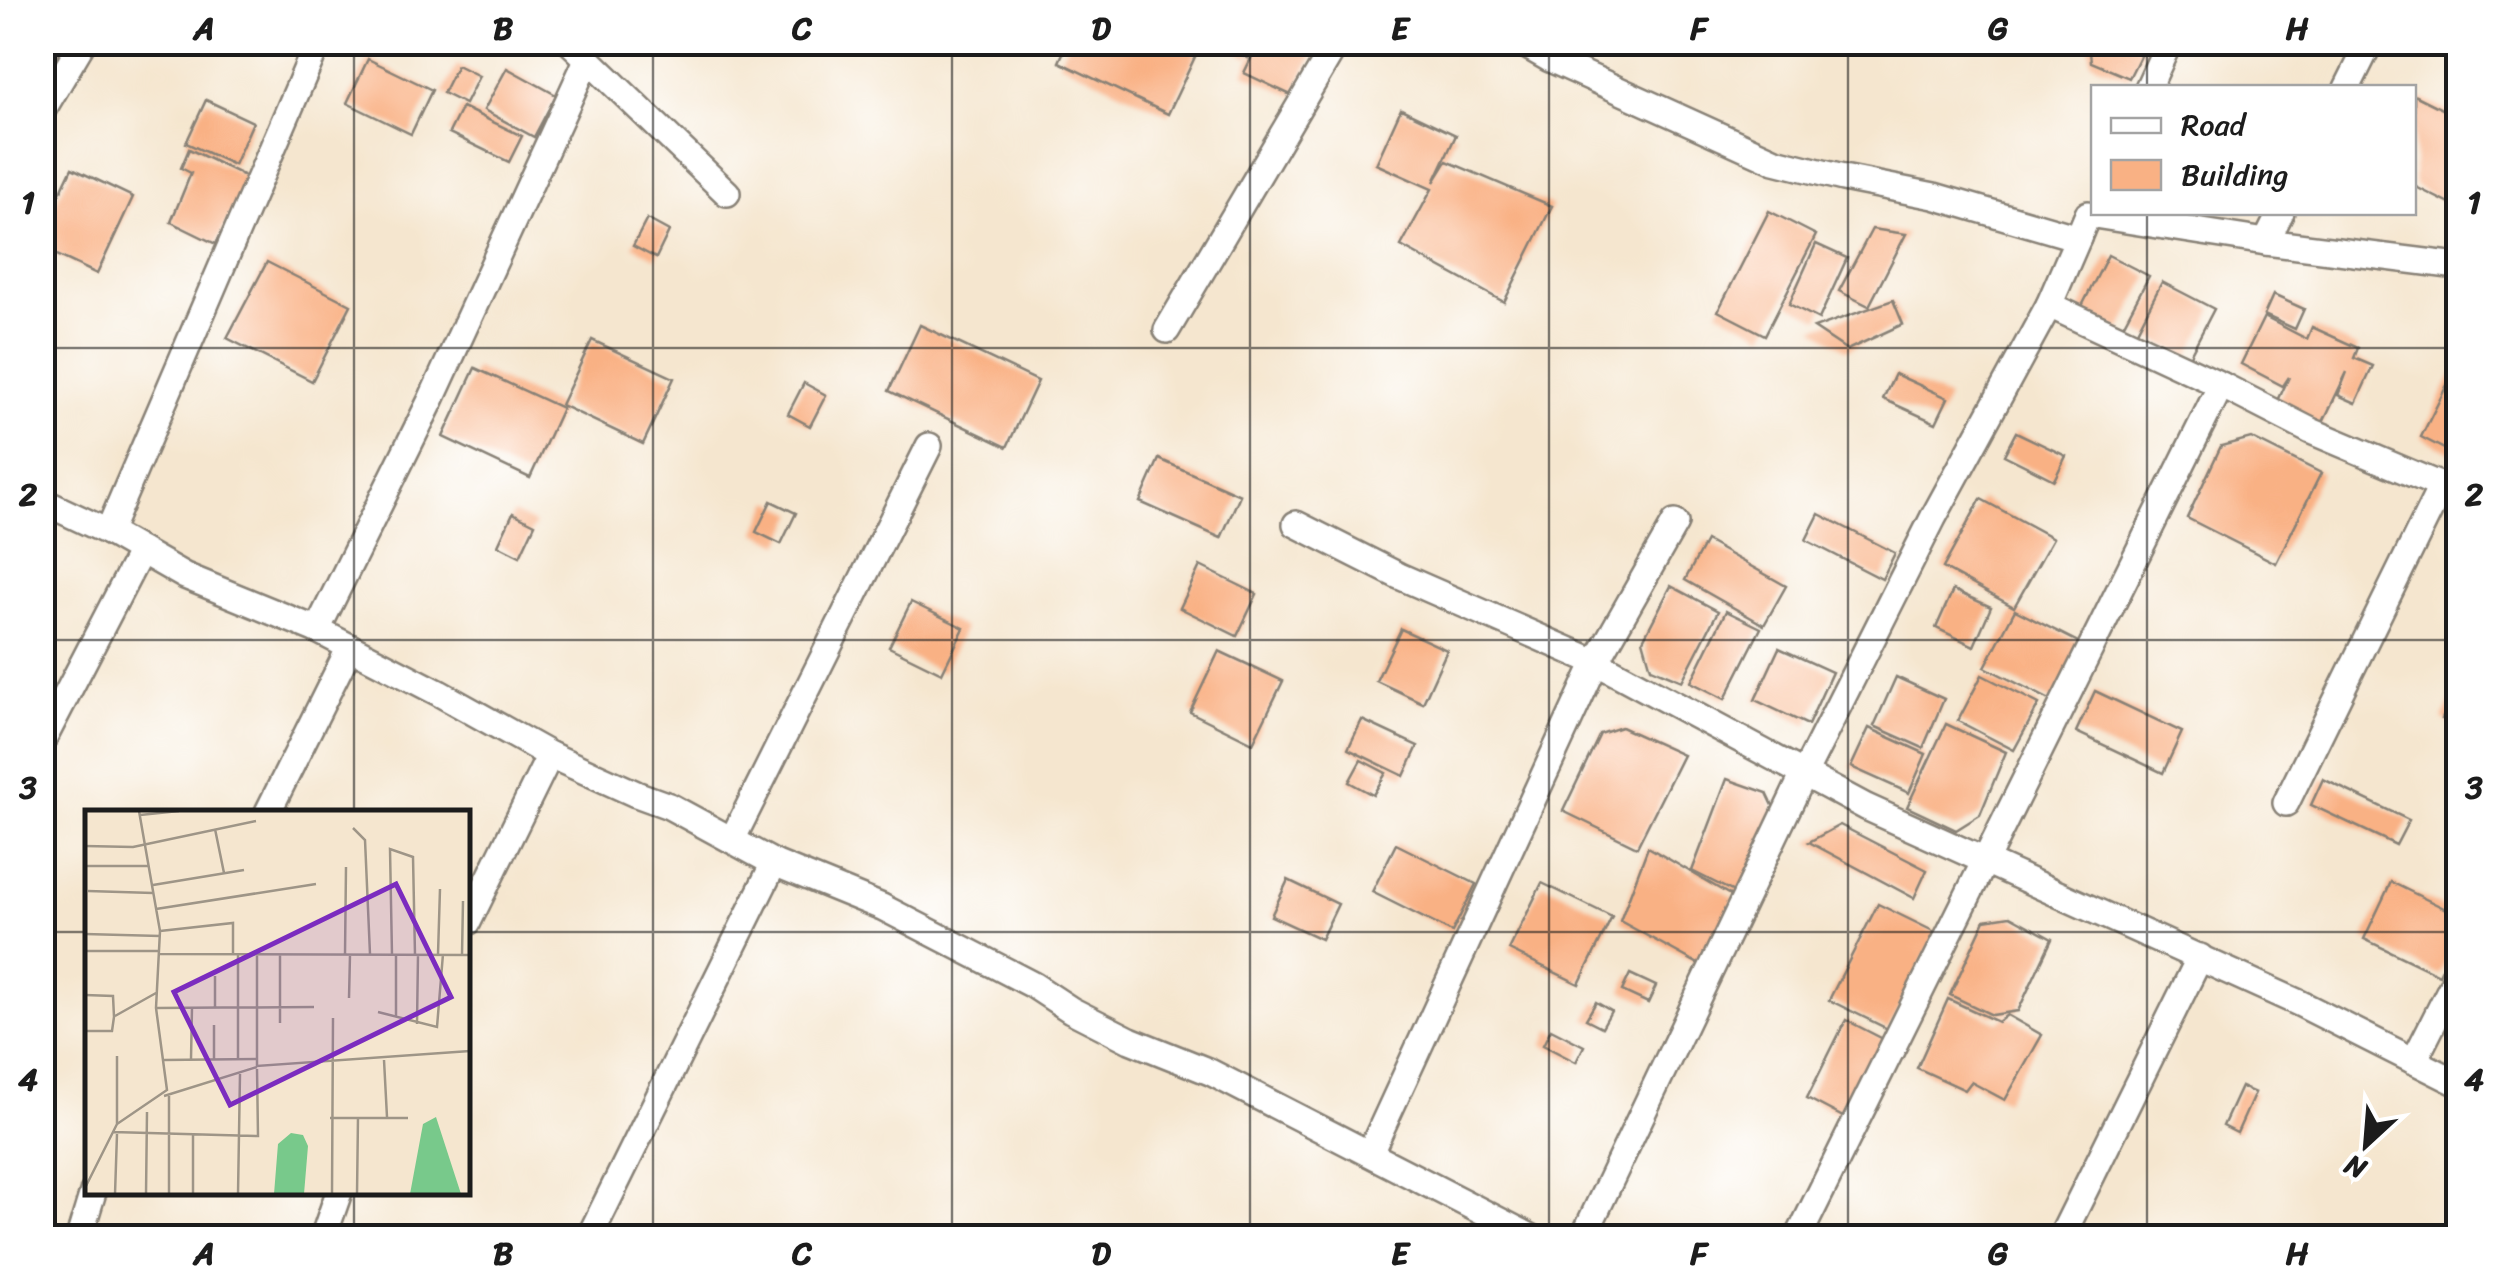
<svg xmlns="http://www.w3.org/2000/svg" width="2501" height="1280" viewBox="0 0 2501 1280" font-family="Sriracha,sans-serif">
  <rect width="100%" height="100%" fill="#fff"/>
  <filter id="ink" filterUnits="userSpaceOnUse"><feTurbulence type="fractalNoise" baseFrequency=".01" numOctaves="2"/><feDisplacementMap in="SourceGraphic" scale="20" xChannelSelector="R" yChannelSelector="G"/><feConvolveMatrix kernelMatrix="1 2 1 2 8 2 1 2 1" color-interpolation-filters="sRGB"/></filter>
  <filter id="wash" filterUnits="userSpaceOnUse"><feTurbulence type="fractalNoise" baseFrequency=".0048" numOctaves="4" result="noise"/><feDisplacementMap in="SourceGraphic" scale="40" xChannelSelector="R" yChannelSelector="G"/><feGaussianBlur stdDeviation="2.25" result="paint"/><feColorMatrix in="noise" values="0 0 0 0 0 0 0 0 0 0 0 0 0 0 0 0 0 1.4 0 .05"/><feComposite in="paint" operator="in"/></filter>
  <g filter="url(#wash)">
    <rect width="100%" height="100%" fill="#f5e6cf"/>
    <g id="blocks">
      <!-- building -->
      <g fill="#f9b184">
        <path d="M42,42H64L50,72L42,68Z"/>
        <path d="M1068,42H1202L1168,114L1059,62Z"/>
        <path d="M1216,42H1256L1248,58Z"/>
        <path d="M1259,42H1319L1293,96L1244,73Z"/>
        <path d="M2089,42H2147L2129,78L2091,62Z"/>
        <path d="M368,59L432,90L411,134L347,103Z"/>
        <path d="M457,65L479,76L465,104L443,93Z"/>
        <path d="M507,68L556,95L534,137L484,110Z"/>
        <path d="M2414,95L2458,117V186L2450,204L2414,186Z"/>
        <path d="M206,100L253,122L234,165L186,143Z"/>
        <path d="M462,107L522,136L509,162L449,133Z"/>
        <path d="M1401,109L1456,135L1434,182L1447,161L1552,206L1504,302L1401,246L1432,189L1376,164Z"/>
        <path d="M189,149L249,178L216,244L171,222L191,173L181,168Z"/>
        <path d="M72,168L133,197L97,274L42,248V231Z"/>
        <path d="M1769,211L1816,235L1765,335L1718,311Z"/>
        <path d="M647,219L669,231L656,258L633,246Z"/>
        <path d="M1872,229L1906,234L1869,306L1839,291Z"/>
        <path d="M1816,244L1847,258L1819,319L1789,304Z"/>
        <path d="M2108,255L2149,276L2120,331L2080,310Z"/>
        <path d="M267,262L351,305L312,381L227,338Z"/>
        <path d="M2162,282L2214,309L2189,357L2137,331Z"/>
        <path d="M2273,295L2304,309L2295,329L2264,315Z"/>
        <path d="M1893,300L1903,324L1847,350L1814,328Z"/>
        <path d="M2264,317L2307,339L2312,327L2358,348L2354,358L2373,366L2356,403L2338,395L2347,372L2321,426L2276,405L2289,377L2283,386L2241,364Z"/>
        <path d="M920,325L1038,381L1007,447L889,391Z"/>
        <path d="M592,340L674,378L643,444L561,405Z"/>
        <path d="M475,368L562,408L530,478L443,437Z"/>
        <path d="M2453,373L2458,376V456L2421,437Z"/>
        <path d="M1895,374L1948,398L1936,423L1883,399Z"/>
        <path d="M804,383L826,395L810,426L788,414Z"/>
        <path d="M2016,432L2066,456L2054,480L2004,455Z"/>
        <path d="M2251,438L2321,473L2276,563L2187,518L2221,446Z"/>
        <path d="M1159,459L1240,495L1221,538L1140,502Z"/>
        <path d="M1981,499L2053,538L2014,607L1943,568Z"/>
        <path d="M771,501L796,513L781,544L756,532Z"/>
        <path d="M513,513L535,524L520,556L498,545Z"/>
        <path d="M1819,514L1895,553L1882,579L1806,540Z"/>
        <path d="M1706,541L1786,586L1764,625L1685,580Z"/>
        <path d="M1200,566L1257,594L1237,636L1180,608Z"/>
        <path d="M1671,586L1718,611L1682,681L1651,668L1643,640Z"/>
        <path d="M1953,590L1991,607L1974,646L1936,628Z"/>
        <path d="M911,602L964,628L942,673L889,647Z"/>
        <path d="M2015,610L2088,647L2058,704L1985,667Z"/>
        <path d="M1726,611L1761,628L1725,699L1691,682Z"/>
        <path d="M1401,629L1447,650L1423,703L1376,681Z"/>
        <path d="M1779,648L1832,672L1808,725L1755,700Z"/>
        <path d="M1219,651L1283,681L1253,743L1190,712Z"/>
        <path d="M1982,675L2039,704L2014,750L1958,721Z"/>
        <path d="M1896,677L1944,699L1923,748L1874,726Z"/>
        <path d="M2458,686V727L2442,719Z"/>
        <path d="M2095,691L2182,732L2163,773L2076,732Z"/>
        <path d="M1362,720L1418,746L1404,776L1348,749Z"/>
        <path d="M1946,724L2006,752L1980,815L1956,830L1907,807Z"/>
        <path d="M1621,727L1683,755L1637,847L1563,811L1600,734Z"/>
        <path d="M1869,728L1926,754L1909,793L1851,767Z"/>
        <path d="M1361,760L1386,773L1373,795L1349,782Z"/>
        <path d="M1727,779L1767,793L1776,812L1742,896L1692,871Z"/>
        <path d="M2323,779L2409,820L2396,845L2311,805Z"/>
        <path d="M1840,825L1927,870L1914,898L1809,842Z"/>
        <path d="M1396,844L1476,884L1452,932L1372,892Z"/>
        <path d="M1648,847L1735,898L1704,967L1620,921Z"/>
        <path d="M1288,880L1338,904L1321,939L1271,916Z"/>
        <path d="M2391,882L2458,915V935L2439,975L2364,939Z"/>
        <path d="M1542,883L1612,917L1579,984L1509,950Z"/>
        <path d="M1878,904L1937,933L1888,1029L1829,1000Z"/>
        <path d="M2010,916L2052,939L2018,1011L1992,1015L1950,995L1985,920Z"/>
        <path d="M1630,974L1656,986L1648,1003L1622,991Z"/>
        <path d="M1948,999L1998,1022L2007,1015L2042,1035L2005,1100L1971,1082L1965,1090L1917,1068Z"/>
        <path d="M1596,1002L1611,1011L1602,1027L1586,1019Z"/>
        <path d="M1846,1020L1885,1040L1845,1118L1807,1098Z"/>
        <path d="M1551,1029L1584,1046L1576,1062L1543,1045Z"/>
        <path d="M2241,1087L2255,1093L2237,1133L2223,1126Z"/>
      </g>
    </g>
  </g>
  <g filter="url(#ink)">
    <use href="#blocks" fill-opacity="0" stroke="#888176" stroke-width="2.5"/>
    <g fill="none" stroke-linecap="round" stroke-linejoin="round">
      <!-- minor casing -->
      <g stroke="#888176" stroke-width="30">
        <g id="minor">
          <path d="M570,42L727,193"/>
          <path d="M1520,42L1548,58L1775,161L1843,178L1934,196L2078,238L2049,305L2221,385L2311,431L2458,493"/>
          <path d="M2148,88L2169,42"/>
          <path d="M2347,88L2370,42"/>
          <path d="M42,111L83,42"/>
          <path d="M2078,238L2088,214L2266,242L2458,266"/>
          <path d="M2266,242L2281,212"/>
          <path d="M1167,330L1337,42"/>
          <path d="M42,501L108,532L185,576L317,630L439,693L550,755L636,794L669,806L774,863L882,907L1033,985L1071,1010L1130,1040L1210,1072L1533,1238"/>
          <path d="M1296,524L1399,576L1596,662L1866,807L2299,1003L2458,1083"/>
          <path d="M108,532L318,42"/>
          <path d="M317,630L431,400L587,60"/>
          <path d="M42,742L141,551"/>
          <path d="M2286,803L2442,485"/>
          <path d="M268,812L350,647"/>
          <path d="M732,840L929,446"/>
          <path d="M468,922L550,755"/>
          <path d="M2414,1061L2458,974"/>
          <path d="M1370,1153L1596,662L1675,523"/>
          <path d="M79,1238L93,1192"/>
          <path d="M323,1238L339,1192"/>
          <path d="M589,1238L774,863"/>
          <path d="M1583,1238L1804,774L1933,518L2049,305"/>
          <path d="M1798,1238L2221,385"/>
          <path d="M2061,1238L2200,957"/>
        </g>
      </g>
      <!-- minor -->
      <use href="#minor" stroke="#fff" stroke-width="25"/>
    </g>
  </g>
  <!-- grid -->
  <path fill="none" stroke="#1c1c1c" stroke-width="2.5" stroke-opacity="0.55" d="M354,42V812M653,42V1238M952,42V1238M1250,42V1238M1549,42V1238M1848,42V1238M2147,42V88M2147,212V1238M42,348H2458M42,640H2458M42,932H88M468,932H2458M354,1192V1238"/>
  <!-- overview -->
  <g transform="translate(85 810)">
    <rect width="385" height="385" fill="#f5e6cf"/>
    <path d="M351,307L376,384H325L338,314ZM206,323L218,325L223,336L219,384H189L193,334Z" fill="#78c98b"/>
    <path fill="none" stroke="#9e9587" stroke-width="2.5" d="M55,5L94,1M268,18L280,30L285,144M130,19L139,63M0,36L48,37L171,11M0,56H64M68,75L159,60M3,81L68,83M71,99L231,74M75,121L148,113V145M0,124L75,126M0,141H74M75,144L385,145M260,144L261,57M353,144L355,79M195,145V213M307,145L305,39L328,47L330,145M311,145V207M377,145L378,91M0,185L28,186L29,207L27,221H0M264,188L265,145M71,198L229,197M130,198V166M293,202L352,217L358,144M30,206L71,183M332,214L333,145M32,246V314M106,249L107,198M153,249V145M172,249V144M79,250L172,249V256L385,241M129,250V215M299,250L302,307M79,286L172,257M84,286V384M245,308H323M28,322L173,326L172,259M108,325V384M0,378L32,314L82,280L71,198L75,121L54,1M30,384L32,324M61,384L62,302M153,384L155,264M247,384L248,208M272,384L273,307"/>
    <path fill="#7b2cbf" fill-opacity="0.15" stroke="#7b2cbf" stroke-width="5" d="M311,74L366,187L145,295L89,182Z"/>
    <rect width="385" height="385" fill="none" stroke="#1c1c1c" stroke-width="5"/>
  </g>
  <!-- margin -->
  <rect width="2501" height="1280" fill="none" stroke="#fff" stroke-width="110"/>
  <!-- legend -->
  <rect x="2091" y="85" width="325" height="130" fill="#ffffff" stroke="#a4a4a4" stroke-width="2.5"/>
  <rect x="2111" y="118" width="50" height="15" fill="#ffffff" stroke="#a4a4a4" stroke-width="2.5"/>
  <text x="2181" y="135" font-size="30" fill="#1c1c1c">Road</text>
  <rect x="2111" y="160" width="50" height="30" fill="#f9b184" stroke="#a4a4a4" stroke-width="2.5"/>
  <text x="2181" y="185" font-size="30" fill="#1c1c1c">Building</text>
  <!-- north arrow -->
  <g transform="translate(2366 1145) rotate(206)" stroke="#ffffff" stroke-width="8" paint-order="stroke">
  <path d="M0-8L18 38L0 25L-18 38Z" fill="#1c1c1c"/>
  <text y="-15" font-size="28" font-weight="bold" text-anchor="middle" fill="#1c1c1c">N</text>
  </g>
  <rect x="55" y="55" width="2391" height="1170" fill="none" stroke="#1c1c1c" stroke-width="4"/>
  <g font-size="32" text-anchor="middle" font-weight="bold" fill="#1c1c1c">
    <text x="204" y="39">A</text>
    <text x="503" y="39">B</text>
    <text x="802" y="39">C</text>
    <text x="1101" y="39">D</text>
    <text x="1400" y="39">E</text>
    <text x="1699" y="39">F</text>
    <text x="1998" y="39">G</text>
    <text x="2297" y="39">H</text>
    <text x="28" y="213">1</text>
    <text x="2474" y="213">1</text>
    <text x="28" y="505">2</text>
    <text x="2474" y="505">2</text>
    <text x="28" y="798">3</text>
    <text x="2474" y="798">3</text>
    <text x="28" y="1090">4</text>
    <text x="2474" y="1090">4</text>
    <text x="204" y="1264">A</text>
    <text x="503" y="1264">B</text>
    <text x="802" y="1264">C</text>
    <text x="1101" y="1264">D</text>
    <text x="1400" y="1264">E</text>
    <text x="1699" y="1264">F</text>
    <text x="1998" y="1264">G</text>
    <text x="2297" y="1264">H</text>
  </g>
</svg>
